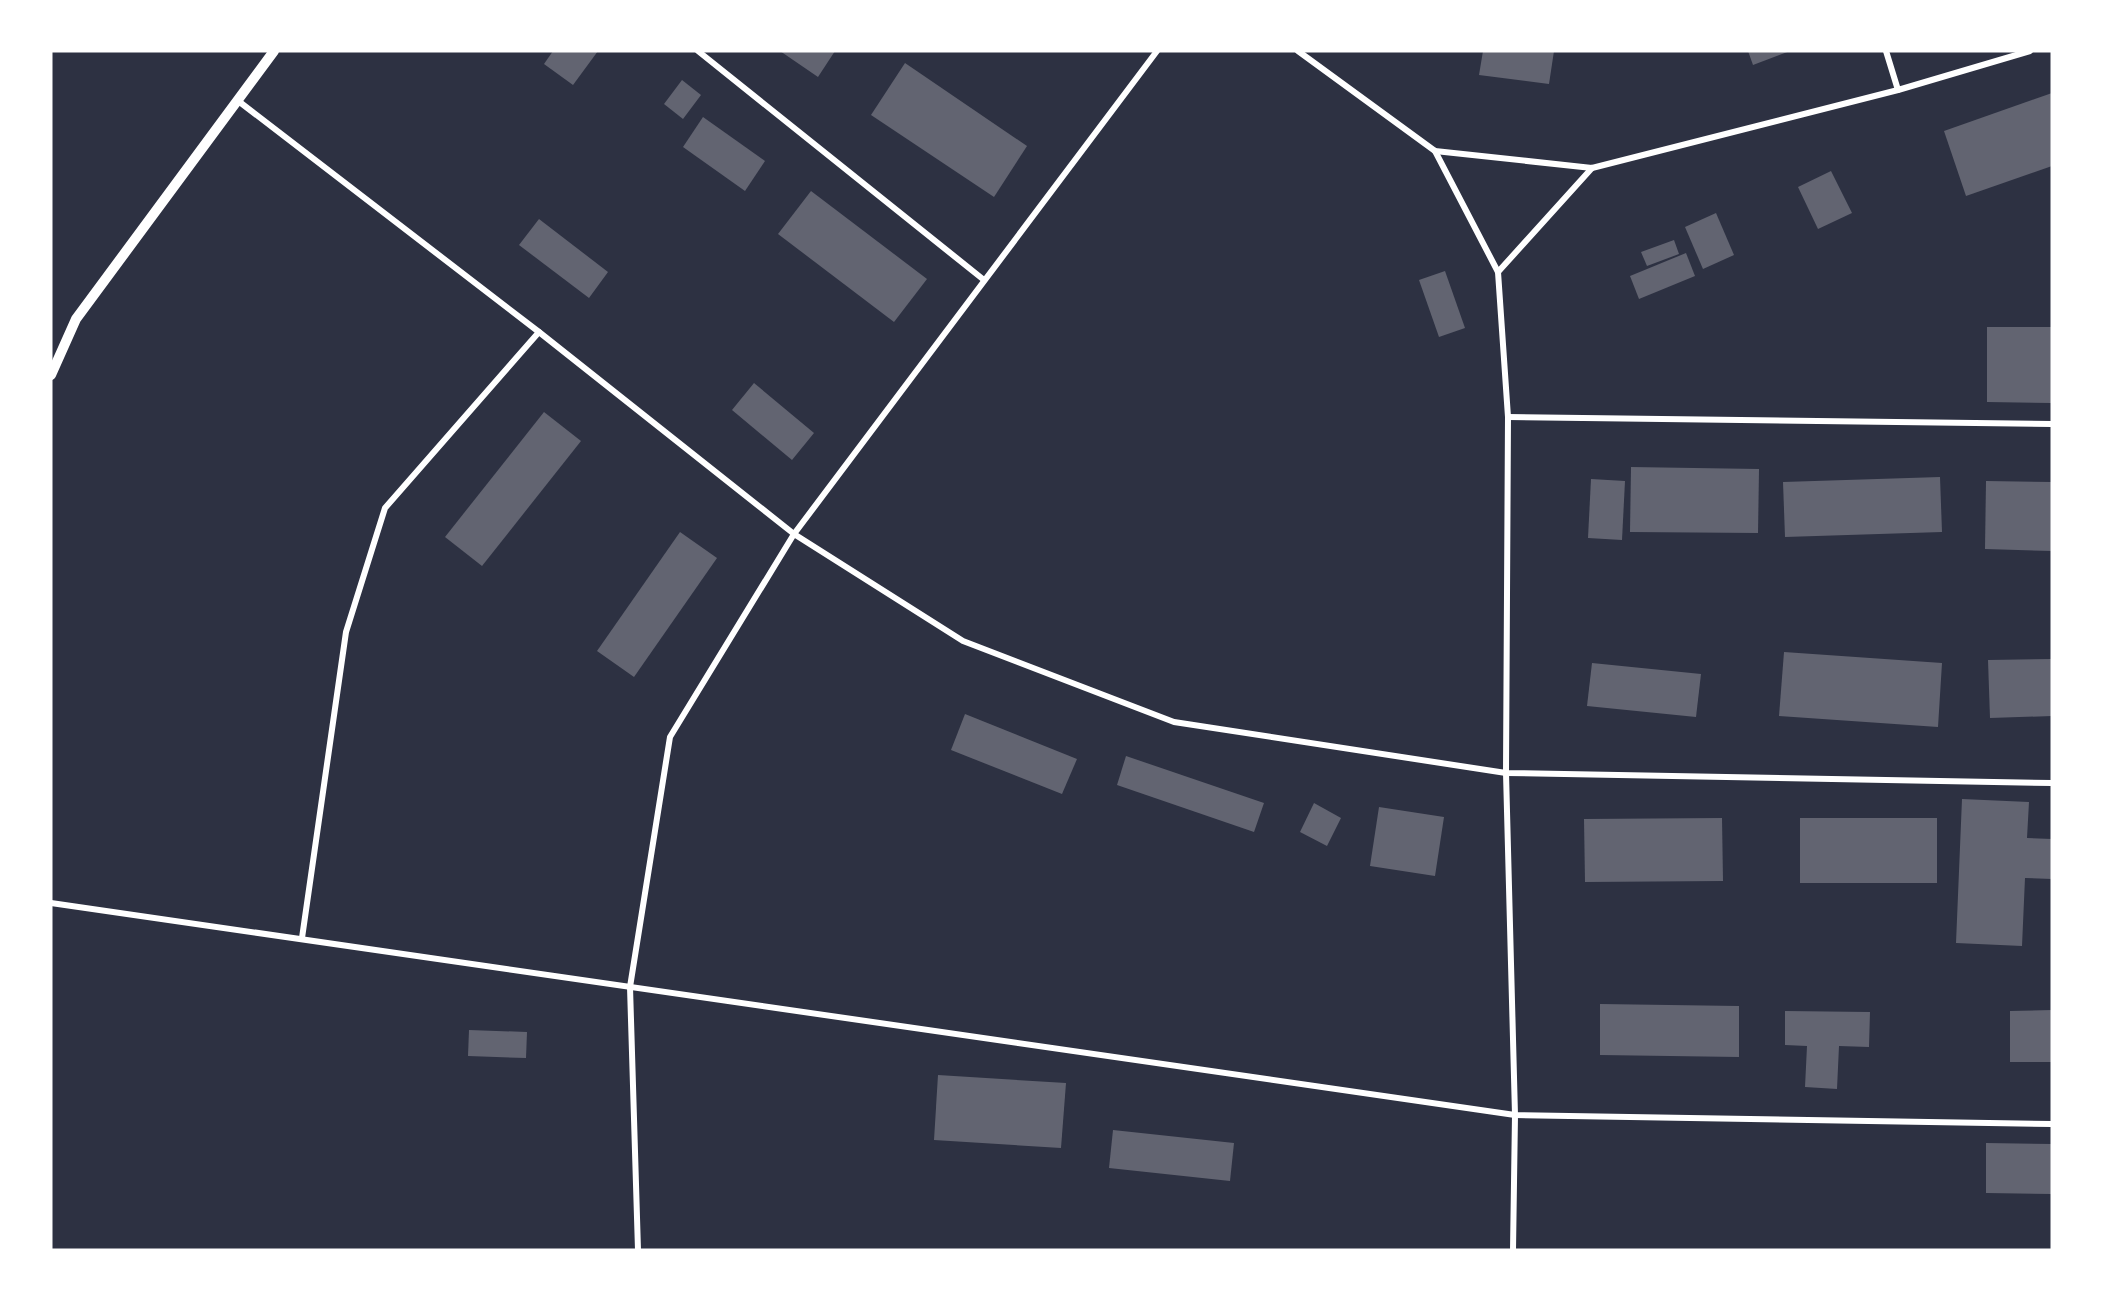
<svg xmlns="http://www.w3.org/2000/svg" width="2103" height="1301" viewBox="0 0 2103 1301" font-family="Rubik,sans-serif">
  <rect width="100%" height="100%" fill="#2d3142"/>
  <!-- building -->
  <g fill="#626471">
    <path d="M553,51H598L573,85L544,64Z"/>
    <path d="M780,51H835L818,77Z"/>
    <path d="M1483,51H1554L1549,84L1479,75Z"/>
    <path d="M1748,51H1790L1753,65Z"/>
    <path d="M905,63L1027,146L994,197L871,115Z"/>
    <path d="M682,80L701,95L683,119L664,104Z"/>
    <path d="M2052,93V166L1966,196L1944,131Z"/>
    <path d="M703,117L765,161L745,191L683,147Z"/>
    <path d="M1831,171L1852,213L1818,229L1798,187Z"/>
    <path d="M811,191L927,279L894,322L778,234Z"/>
    <path d="M1716,213L1734,255L1703,269L1685,227Z"/>
    <path d="M539,219L608,272L589,298L519,245Z"/>
    <path d="M1674,240L1679,254L1647,266L1641,252Z"/>
    <path d="M1686,253L1695,276L1639,299L1630,276Z"/>
    <path d="M1445,271L1465,328L1439,337L1419,280Z"/>
    <path d="M1987,327H2052V403L1987,402Z"/>
    <path d="M754,383L814,433L792,460L732,410Z"/>
    <path d="M544,412L581,441L482,566L445,537Z"/>
    <path d="M1631,467L1759,469L1758,533L1630,532Z"/>
    <path d="M1940,477L1942,532L1785,537L1783,482Z"/>
    <path d="M1591,479L1625,481L1622,540L1588,538Z"/>
    <path d="M1986,481L2052,482V551L1985,549Z"/>
    <path d="M680,532L717,558L634,677L597,651Z"/>
    <path d="M1784,652L1942,663L1938,727L1779,716Z"/>
    <path d="M2052,659V716L1990,718L1988,660Z"/>
    <path d="M1592,663L1701,674L1696,717L1587,706Z"/>
    <path d="M965,714L1077,759L1062,794L951,750Z"/>
    <path d="M1126,756L1264,803L1254,832L1117,785Z"/>
    <path d="M1962,799L2029,802L2027,838L2052,839V879L2025,878L2022,946L1956,943Z"/>
    <path d="M1314,803L1341,818L1327,846L1300,832Z"/>
    <path d="M1379,807L1444,817L1435,876L1370,866Z"/>
    <path d="M1722,818L1723,881L1585,882L1584,819Z"/>
    <rect x="1800" y="818" width="137" height="65"/>
    <path d="M1600,1004L1739,1006V1057L1600,1055Z"/>
    <path d="M2052,1010V1062H2010V1011Z"/>
    <path d="M1785,1011L1870,1012L1869,1047L1839,1046L1837,1089L1805,1087L1807,1046L1785,1045Z"/>
    <path d="M469,1030L527,1032L526,1058L468,1056Z"/>
    <path d="M938,1075L1066,1083L1061,1148L934,1140Z"/>
    <path d="M1113,1130L1234,1143L1230,1181L1109,1168Z"/>
    <path d="M1986,1143L2052,1144V1194L1986,1193Z"/>
  </g>
  <g fill="none" stroke-linecap="round" stroke-linejoin="round">
    <!-- minor -->
    <g stroke="#fff" stroke-width="6">
      <path d="M698,51L984,280"/>
      <path d="M1298,51L1435,151L1592,168L1898,90L2030,51"/>
      <path d="M1886,51L1898,90"/>
      <path d="M237,100L539,332L794,534L963,641L1174,722L1506,773L2052,783"/>
      <path d="M1435,151L1498,272L1508,417L1506,773L1515,1115L1513,1250"/>
      <path d="M1498,272L1592,168"/>
      <path d="M1508,417L2052,424"/>
      <path d="M51,903L1515,1115L2052,1124"/>
      <path d="M302,938L346,632L385,508L539,332"/>
      <path d="M638,1250L630,987L670,737L794,534L1157,51"/>
    </g>
    <!-- tertiary -->
    <path stroke="#fff" stroke-width="10" d="M51,375L76,319L274,51"/>
  </g>
  <!-- border -->
  <rect width="2103" height="1301" fill="none" stroke="#ffffff" stroke-width="105"/>
</svg>
